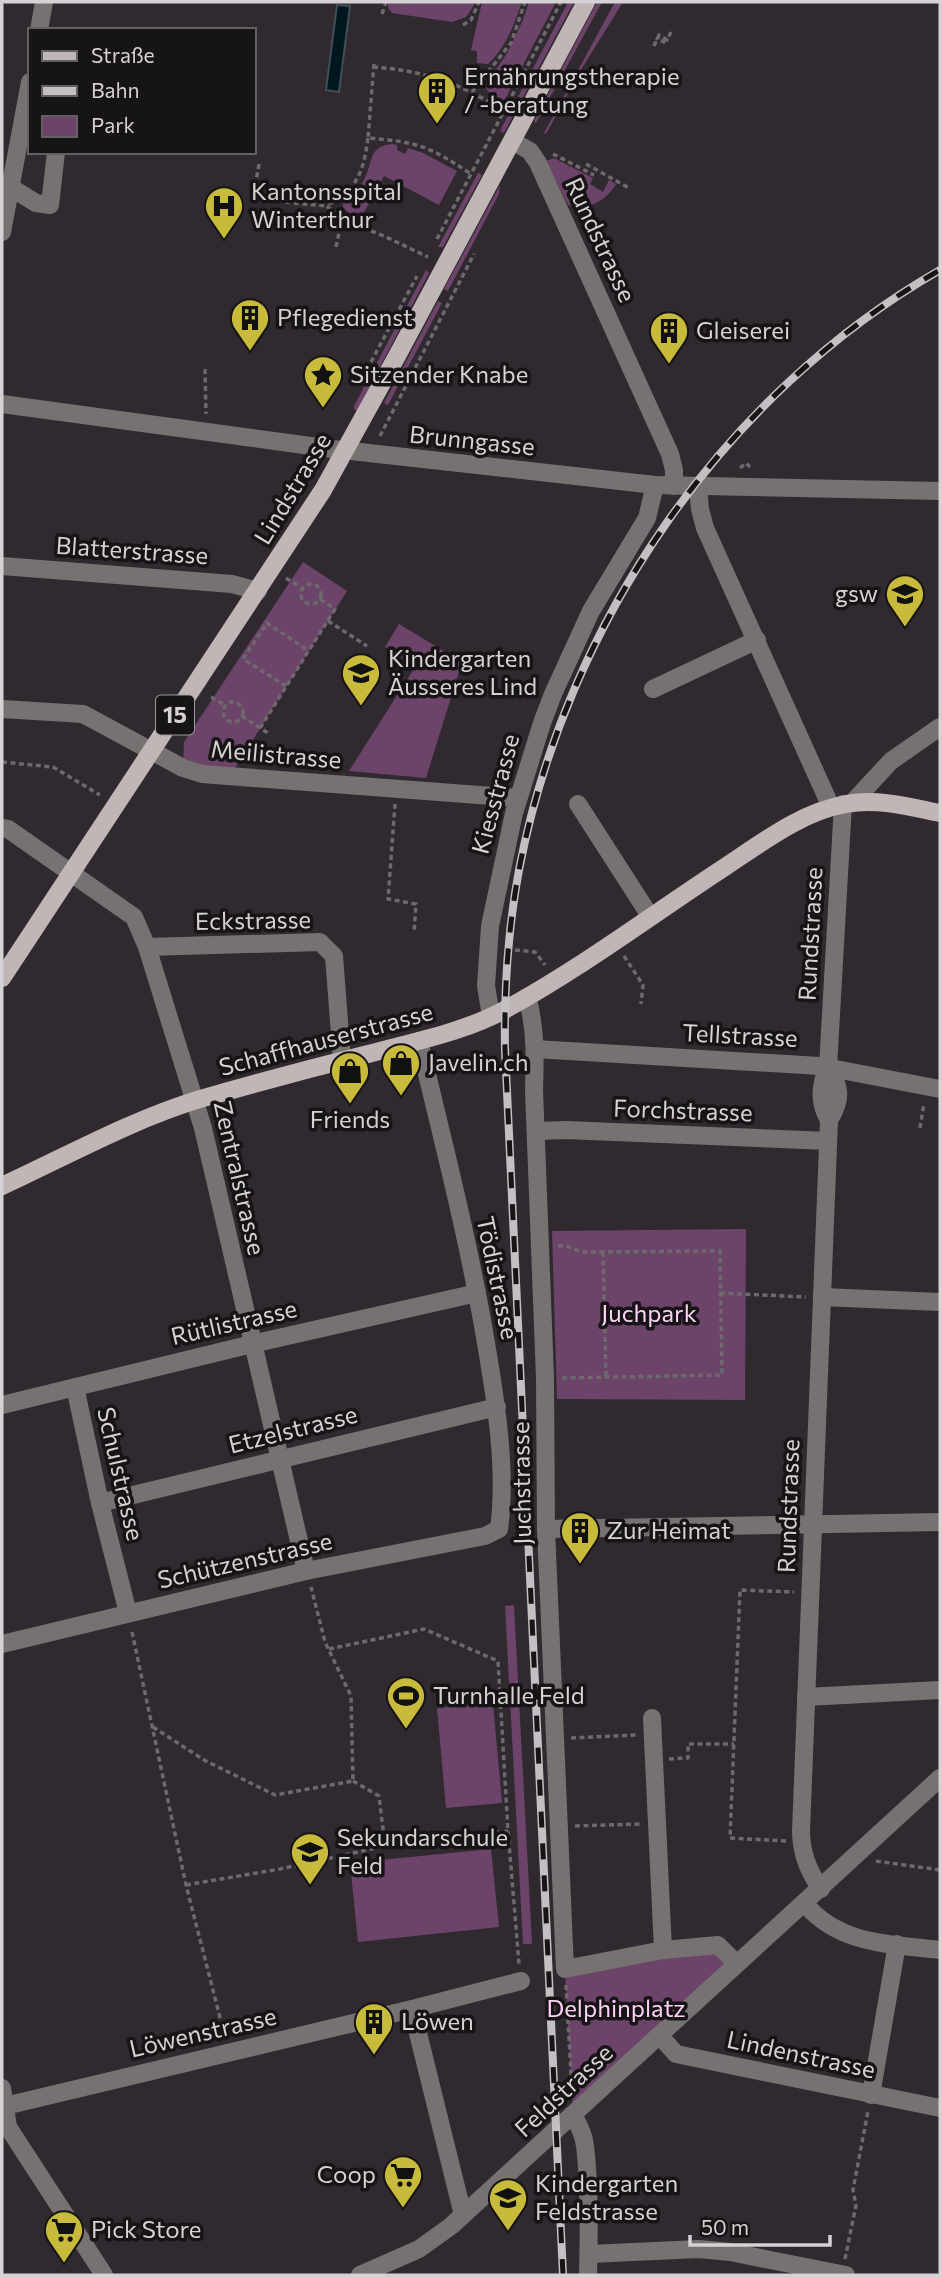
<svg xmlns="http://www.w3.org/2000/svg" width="942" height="2277" viewBox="0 0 942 2277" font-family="Commissioner,sans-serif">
  <rect width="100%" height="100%" fill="#302a30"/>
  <!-- green -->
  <g fill="#6c4369">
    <path d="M388,2H476L466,17L452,22L392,13L388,8Z"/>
    <path d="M482,2H522C514,25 506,47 488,64L477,63V51L471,50Z"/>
    <path d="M529,2H556L502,105L487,90L486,83L489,75L498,67L507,53L522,22Z"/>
    <path d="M568,2H574L504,133L500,131Z"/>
    <path d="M597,2H602L536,123L534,121Z"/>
    <path d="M615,2H623L582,68L546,134L544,133Z"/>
    <path d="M393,144L397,145V150L405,154L408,148L423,153L457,171L439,205L384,176L363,214L369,218C360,221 350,214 343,208V202C352,195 361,187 366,176C373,158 370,146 393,144Z"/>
    <path d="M554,158L593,178L590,184L603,192L609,180L616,184C606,201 588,211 568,205L546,161Z"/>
    <path d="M478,173L482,175L443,247H438Z"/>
    <path d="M500,185L499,194L448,291L444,289Z"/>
    <path d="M426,270L429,273L357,411L354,409V406Z"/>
    <path d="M438,301L442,303L388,405L384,403Z"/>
    <path d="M303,562L347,591L230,776L183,768L184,742Z"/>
    <path d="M399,624L462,662L426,778L349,771L415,667L385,647Z"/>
    <path d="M746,1229L745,1400L557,1399L552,1231Z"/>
    <path d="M514,1605L532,1944H523L505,1606Z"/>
    <path d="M493,1703L502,1803L446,1808L437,1708Z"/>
    <path d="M491,1849L499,1927L358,1942L350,1863Z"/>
    <path d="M718,1945L737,1964L573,2115L565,1969Z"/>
  </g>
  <!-- water -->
  <path fill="#001720" stroke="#404f56" stroke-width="2" d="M337,5L350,6L339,92L326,90Z"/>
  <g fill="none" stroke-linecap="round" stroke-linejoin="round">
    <!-- path -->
    <g stroke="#6e696d" stroke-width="3.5" stroke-dasharray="5 3.5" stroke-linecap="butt">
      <path d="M382,14L386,2"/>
      <path d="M463,25L471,20L479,2"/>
      <path d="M654,46L659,35L667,40L666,43L657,39L659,36L667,40L671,32"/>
      <path d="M374,64L368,138C418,142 429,146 471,174"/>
      <path d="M373,67C421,70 465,84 504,112"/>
      <path d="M472,92L511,43L525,2"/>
      <path d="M368,138C363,174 358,187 326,206L349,222L384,236L428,257"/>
      <path d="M553,154L594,175"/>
      <path d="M259,164L253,199L326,206"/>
      <path d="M586,164L629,188"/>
      <path d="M437,239L561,2"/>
      <path d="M336,247L342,219"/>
      <path d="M371,362L417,276"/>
      <path d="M205,369L206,414"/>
      <path d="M380,436L474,254"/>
      <path d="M740,468L746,463L752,469"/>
      <path d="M286,578L303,589"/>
      <circle cx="311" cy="594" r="10"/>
      <path d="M328,621L367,646"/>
      <path d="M286,686L243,659L267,623L309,651"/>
      <path d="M211,697L226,706"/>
      <circle cx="233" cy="712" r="10"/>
      <path d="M242,716L268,733"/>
      <path d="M260,728L335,609L320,599"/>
      <path d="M2,762L53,767L100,795"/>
      <path d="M395,804L388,899L416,904L414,933"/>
      <path d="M515,950L535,952L545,965"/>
      <path d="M624,956L643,985L641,1004"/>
      <path d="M920,1128L924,1103"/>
      <path d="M558,1246H566L582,1252L720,1251L722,1375L562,1378"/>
      <path d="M603,1252L606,1377"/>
      <path d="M720,1293L806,1297"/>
      <path d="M132,1632L186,1885L225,2037"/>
      <path d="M329,1649L424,1629L498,1661L508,1831L519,1964"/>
      <path d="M153,1727L204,1760L275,1795L353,1781L351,1696L325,1642L311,1587"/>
      <path d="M571,1738L637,1735"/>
      <path d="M669,1759L688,1758V1744H734"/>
      <path d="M353,1781L379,1796L385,1846"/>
      <path d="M575,1826L641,1824"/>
      <path d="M786,1841L730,1838L740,1590L794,1592"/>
      <path d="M876,1861L940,1870"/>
      <path d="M186,1885L280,1869L385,1846L508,1831"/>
      <path d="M566,1985L572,2092"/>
      <path d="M845,2259L856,2205L853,2190L868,2111"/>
    </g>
    <!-- minor -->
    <g stroke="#767271" stroke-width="18">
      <path d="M39,30L44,2"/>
      <path d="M512,141L530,151L538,163L670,454L674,470V486"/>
      <path d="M10,187L36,203L50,205L56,152"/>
      <path d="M2,232L30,82"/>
      <path d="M2,404L333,449L655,485L940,491"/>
      <path d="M698,487L700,509L705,528L831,807"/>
      <path d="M2,566L232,584L258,591"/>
      <path d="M653,689L757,640"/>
      <path d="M2,709L83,714L183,768L202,774L518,798"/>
      <path d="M852,803L891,761L940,727"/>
      <path d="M578,804L650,916"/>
      <path d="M2,828L8,829L134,917L147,947L203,1128L306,1571"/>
      <path d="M147,947L320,942L334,956L342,1060"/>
      <path d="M527,997C536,1028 535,1059 534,1090L545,1378L546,1529L565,1969L663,1950L718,1945L737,1964"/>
      <path d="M491,1016L486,986L490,926L514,813L542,723L553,694L591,611L647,518L655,485"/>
      <path d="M535,1049L820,1066L940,1089"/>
      <path d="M828,1067C841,1087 842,1100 829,1120"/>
      <path d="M536,1131L566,1130L828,1141"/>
      <path d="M822,1297L940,1302"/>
      <path d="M75,1387L100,1503L128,1613"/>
      <path d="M2,1405L252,1344L477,1293"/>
      <path d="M100,1503L497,1407"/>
      <path d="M546,1529L940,1522"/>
      <path d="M2,1644L306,1571L485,1536L499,1529C507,1470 496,1402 486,1343C469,1242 443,1141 419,1041"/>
      <path d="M806,1697L940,1690"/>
      <path d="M652,1718L663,1950"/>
      <path d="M821,1889C808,1871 801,1853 801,1831L829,1120C818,1102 820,1085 828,1067L843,804"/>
      <path d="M805,1904C840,1945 890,1944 940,1950"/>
      <path d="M412,2009L463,2215"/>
      <path d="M660,2036L676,2054L940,2108"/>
      <path d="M2,2088L8,2127L104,2275"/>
      <path d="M871,2095L897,1944"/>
      <path d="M5,2106L412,2009L521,1981"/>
      <path d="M573,2115C579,2125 584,2135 585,2146C590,2186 589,2235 588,2275"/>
      <path d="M589,2254L699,2249L730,2252L846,2275"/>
      <path d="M360,2275L419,2249L451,2226L940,1778"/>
    </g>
    <!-- major -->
    <g stroke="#c0b6b5" stroke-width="18">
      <path d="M2,978L323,490L397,356L586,2"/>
      <path d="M2,1186C67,1156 131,1120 200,1099C256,1083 312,1068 368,1054C416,1041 465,1032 508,1008C584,966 653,914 725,867C763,842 801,812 846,804C878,798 910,807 940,813"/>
    </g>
    <!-- rail casing -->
    <g stroke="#c3bfc3" stroke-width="8">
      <path id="rail" d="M563,2275L505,1049C504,989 508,929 519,870C566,624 722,395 940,270"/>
    </g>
    <!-- rail -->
    <use href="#rail" stroke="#171416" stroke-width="5" stroke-dasharray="16" stroke-linecap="butt"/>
  </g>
  <!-- icons -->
  <defs>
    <g id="building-pin" transform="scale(2.0125)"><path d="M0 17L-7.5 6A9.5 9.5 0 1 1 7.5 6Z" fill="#c8bb3b" stroke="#171416"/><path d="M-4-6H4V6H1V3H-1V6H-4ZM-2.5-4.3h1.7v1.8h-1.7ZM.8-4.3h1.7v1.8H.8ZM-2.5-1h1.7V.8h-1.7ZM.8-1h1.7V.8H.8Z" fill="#111"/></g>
    <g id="hospital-pin" transform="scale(2.0125)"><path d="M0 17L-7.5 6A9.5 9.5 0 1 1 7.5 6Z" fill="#c8bb3b" stroke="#171416"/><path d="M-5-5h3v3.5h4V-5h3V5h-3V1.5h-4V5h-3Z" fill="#111"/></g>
    <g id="sight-pin" transform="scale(2.0125)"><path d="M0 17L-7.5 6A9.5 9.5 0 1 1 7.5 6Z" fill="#c8bb3b" stroke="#171416"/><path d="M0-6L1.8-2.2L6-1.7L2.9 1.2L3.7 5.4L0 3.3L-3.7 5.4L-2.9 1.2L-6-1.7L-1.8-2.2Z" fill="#111"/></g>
    <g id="school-pin" transform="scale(2.0125)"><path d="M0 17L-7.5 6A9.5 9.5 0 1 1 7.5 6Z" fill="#c8bb3b" stroke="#171416"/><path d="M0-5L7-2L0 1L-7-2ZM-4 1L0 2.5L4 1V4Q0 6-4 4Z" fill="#111"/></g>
    <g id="shop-pin" transform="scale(2.0125)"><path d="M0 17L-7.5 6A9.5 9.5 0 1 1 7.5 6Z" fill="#c8bb3b" stroke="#171416"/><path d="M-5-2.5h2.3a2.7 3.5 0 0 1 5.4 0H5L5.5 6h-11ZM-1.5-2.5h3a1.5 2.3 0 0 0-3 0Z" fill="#111"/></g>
    <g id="stadium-pin" transform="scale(2.0125)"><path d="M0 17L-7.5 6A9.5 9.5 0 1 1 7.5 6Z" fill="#c8bb3b" stroke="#171416"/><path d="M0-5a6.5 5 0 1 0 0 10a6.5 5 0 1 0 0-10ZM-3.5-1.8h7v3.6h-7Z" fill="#111"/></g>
    <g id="supermarket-pin" transform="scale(2.0125)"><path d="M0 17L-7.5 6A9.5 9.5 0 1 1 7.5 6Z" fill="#c8bb3b" stroke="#171416"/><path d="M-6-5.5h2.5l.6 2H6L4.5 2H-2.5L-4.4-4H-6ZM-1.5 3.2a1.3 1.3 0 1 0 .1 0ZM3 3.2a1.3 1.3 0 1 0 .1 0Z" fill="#111"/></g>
  </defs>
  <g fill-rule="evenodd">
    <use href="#building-pin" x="437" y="91"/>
    <use href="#hospital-pin" x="224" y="206"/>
    <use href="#building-pin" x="250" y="318"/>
    <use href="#building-pin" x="669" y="331"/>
    <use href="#sight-pin" x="323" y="375"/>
    <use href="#school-pin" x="905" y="594"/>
    <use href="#school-pin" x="361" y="673"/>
    <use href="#shop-pin" x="401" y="1063"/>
    <use href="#shop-pin" x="350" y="1071"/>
    <use href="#building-pin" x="580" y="1531"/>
    <use href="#stadium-pin" x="406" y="1696"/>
    <use href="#school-pin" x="310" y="1852"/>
    <use href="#building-pin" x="374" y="2022"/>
    <use href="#supermarket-pin" x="403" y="2175"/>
    <use href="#school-pin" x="508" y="2198"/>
    <use href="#supermarket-pin" x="64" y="2230"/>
  </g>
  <g text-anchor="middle" stroke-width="7" stroke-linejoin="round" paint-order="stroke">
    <!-- shield labels -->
    <rect fill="#171416" stroke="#9c989b" stroke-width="2" x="156" y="695.5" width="38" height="39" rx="5"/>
    <g font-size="23" font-weight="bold" fill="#d5d1d4">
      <text x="175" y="723">15</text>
    </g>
    <!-- poi labels -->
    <g font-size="24" fill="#d5d1d4" stroke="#171416" text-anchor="start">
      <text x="464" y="85">Ernährungstherapie<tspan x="464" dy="28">/ -beratung</tspan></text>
      <text x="251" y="200">Kantonsspital<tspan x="251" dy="28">Winterthur</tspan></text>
      <text x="277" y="326">Pflegedienst</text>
      <text x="696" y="339">Gleiserei</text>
      <text x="350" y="383">Sitzender Knabe</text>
      <text x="878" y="602" text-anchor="end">gsw</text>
      <text x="388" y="667">Kindergarten<tspan x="388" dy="28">Äusseres Lind</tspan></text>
      <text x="428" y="1071">Javelin.ch</text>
      <text x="350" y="1128" text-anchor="middle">Friends</text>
      <text x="607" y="1539">Zur Heimat</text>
      <text x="433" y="1704">Turnhalle Feld</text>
      <text x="337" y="1846">Sekundarschule<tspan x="337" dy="28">Feld</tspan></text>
      <text x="401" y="2030">Löwen</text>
      <text x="376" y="2183" text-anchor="end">Coop</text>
      <text x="535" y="2192">Kindergarten<tspan x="535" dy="28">Feldstrasse</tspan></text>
      <text x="91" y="2238">Pick Store</text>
    </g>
    <!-- street labels -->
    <g font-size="24" fill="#d5d1d4" stroke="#171416">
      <text transform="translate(600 240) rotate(65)" y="8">Rundstrasse</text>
      <text transform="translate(472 441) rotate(6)" y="8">Brunngasse</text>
      <text transform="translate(293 489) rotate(-59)" y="8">Lindstrasse</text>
      <text transform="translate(132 551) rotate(4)" y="8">Blatterstrasse</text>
      <text transform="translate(276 755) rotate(5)" y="8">Meilistrasse</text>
      <text transform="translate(496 794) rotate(-75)" y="8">Kiesstrasse</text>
      <text transform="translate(253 921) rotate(-1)" y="8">Eckstrasse</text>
      <text transform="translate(811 934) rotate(-87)" y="8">Rundstrasse</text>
      <text transform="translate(740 1036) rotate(3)" y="8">Tellstrasse</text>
      <text transform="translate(326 1040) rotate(-15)" y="8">Schaffhauserstrasse</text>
      <text transform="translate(683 1111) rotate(2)" y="8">Forchstrasse</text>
      <text transform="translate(239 1178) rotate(77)" y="8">Zentralstrasse</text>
      <text transform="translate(497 1278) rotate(78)" y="8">Tödistrasse</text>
      <text transform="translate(234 1323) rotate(-13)" y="8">Rütlistrasse</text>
      <text transform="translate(293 1430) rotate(-14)" y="8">Etzelstrasse</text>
      <text transform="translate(120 1474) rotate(77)" y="8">Schulstrasse</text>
      <text transform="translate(522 1483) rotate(-91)" y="8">Juchstrasse</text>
      <text transform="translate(789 1506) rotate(-88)" y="8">Rundstrasse</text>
      <text transform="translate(245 1561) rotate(-13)" y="8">Schützenstrasse</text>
      <text transform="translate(203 2033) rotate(-13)" y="8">Löwenstrasse</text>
      <text transform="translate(801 2055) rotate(12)" y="8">Lindenstrasse</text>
      <text transform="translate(564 2091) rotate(-43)" y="8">Feldstrasse</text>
    </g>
    <!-- park labels -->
    <g font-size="24" fill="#fed1f9" stroke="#171416">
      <text x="649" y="1322">Juchpark</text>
      <text x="616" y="2017">Delphinplatz</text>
    </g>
  </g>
  <!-- border -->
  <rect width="942" height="2277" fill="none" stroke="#d5d1d4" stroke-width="7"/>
  <!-- legend -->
  <rect x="28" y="28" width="228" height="126" fill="#171416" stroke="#636062" stroke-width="2"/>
  <rect x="42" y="51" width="35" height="10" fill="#c0b6b5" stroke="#636062" stroke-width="2"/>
  <text x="91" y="63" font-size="21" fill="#d5d1d4">Straße</text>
  <rect x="42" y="86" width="35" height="10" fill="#c3bfc3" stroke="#636062" stroke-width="2"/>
  <text x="91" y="98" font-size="21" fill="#d5d1d4">Bahn</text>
  <rect x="42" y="116" width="35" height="21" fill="#6c4369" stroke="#636062" stroke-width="2"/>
  <text x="91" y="133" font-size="21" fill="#d5d1d4">Park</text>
  <!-- scale -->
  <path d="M690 2235v10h140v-10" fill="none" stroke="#d5d1d4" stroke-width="3.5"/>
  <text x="701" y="2235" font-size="21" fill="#d5d1d4" stroke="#171416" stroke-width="5" paint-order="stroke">50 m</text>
</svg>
